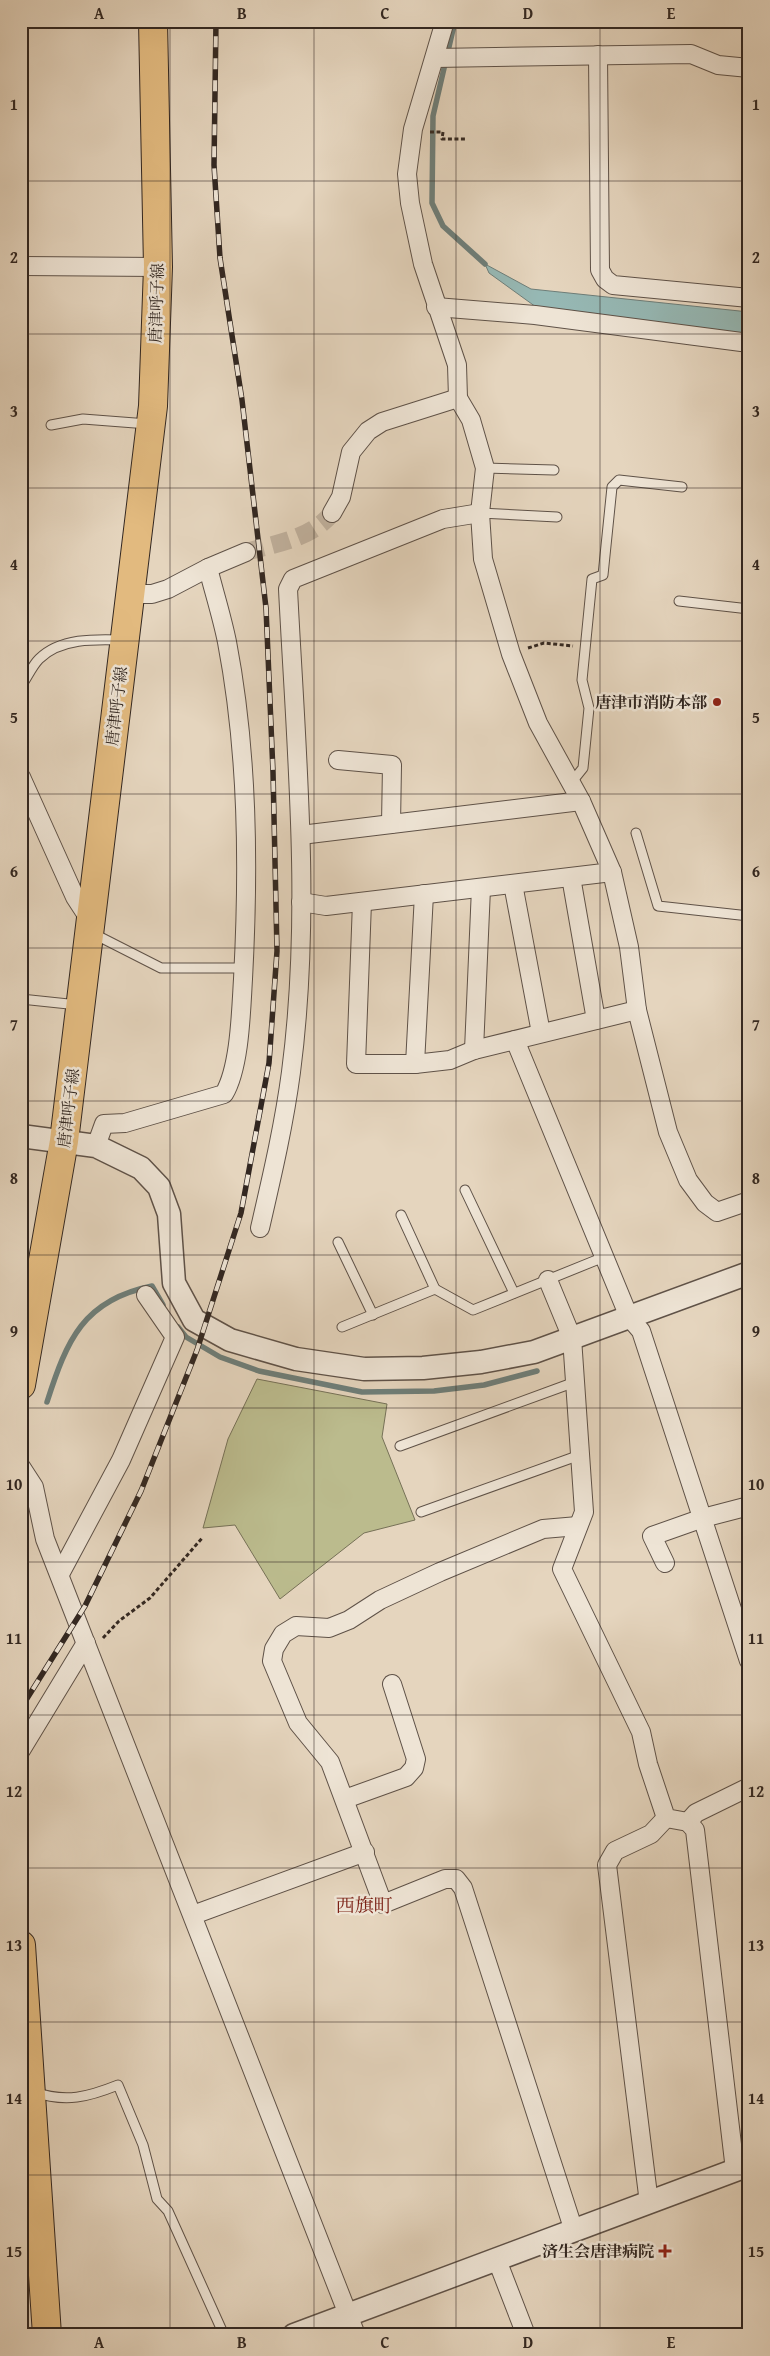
<svg xmlns="http://www.w3.org/2000/svg" width="770" height="2356" viewBox="0 0 770 2356" font-family="'Gentium Book Plus','Noto Serif JP',serif">
  <rect width="100%" height="100%" fill="#e5d5be"/>
  <filter id="stains"><feTurbulence type="fractalNoise" baseFrequency=".004" numOctaves="4"/><feColorMatrix values="0 0 0 0 .2 0 0 0 0 .09 0 0 0 0 .02 0 0 0 .5 -.17"/></filter>
  <radialGradient id="worn" r=".72"><stop offset=".6" stop-color="#630" stop-opacity="0"/><stop offset="1" stop-color="#630" stop-opacity=".3"/></radialGradient>
  <!-- green -->
  <path fill="#bbbb8d" stroke="#767157" d="M257,1379L387,1404L382,1437L415,1520L364,1533L280,1599L235,1525L203,1528L228,1439Z"/>
  <!-- water -->
  <path fill="#96b8b4" stroke="#6e7e79" d="M485,264L531,289L749,312V335L536,307L489,273Z"/>
  <g fill="none" stroke-linecap="round" stroke-linejoin="round">
    <!-- stream -->
    <g stroke="#6e7e79" stroke-width="5.5">
      <path d="M455,21L433,116L432,203L443,226L485,264"/>
      <path d="M178,1327L186,1337L220,1357L259,1371L362,1392L434,1391L484,1385L537,1371"/>
      <path d="M47,1402C67,1340 83,1300 152,1286L163,1305"/>
    </g>
    <!-- minor-tunnel -->
    <path stroke="#c1b29f" stroke-width="18" stroke-dasharray="18 9" stroke-linecap="butt" d="M246,552C277,543 311,539 332,513"/>
    <!-- service casing -->
    <g stroke="#5f5248" stroke-width="11">
      <g id="service">
        <path d="M51,425L83,419L148,424"/>
        <path d="M485,468L554,470"/>
        <path d="M480,513L557,517"/>
        <path d="M679,601L749,609"/>
        <path d="M21,686C27,678 32,666 39,659C60,638 95,639 122,640"/>
        <path d="M571,783L583,768L589,708L582,680L592,579L603,575L612,487L619,480L682,487"/>
        <path d="M636,833L658,906L749,916"/>
        <path d="M96,932L98,936L161,968H243"/>
        <path d="M21,999L78,1005"/>
        <path d="M465,1190L514,1293"/>
        <path d="M401,1215L435,1289"/>
        <path d="M338,1242L373,1315"/>
        <path d="M342,1327L435,1289L473,1310L604,1257"/>
        <path d="M400,1446L575,1382"/>
        <path d="M421,1512L580,1455"/>
        <path d="M34,2092C66,2103 88,2097 118,2085L143,2145L157,2199L168,2211L224,2335"/>
      </g>
    </g>
    <!-- minor casing -->
    <g stroke="#5f5248" stroke-width="20">
      <g id="minor">
        <path d="M445,21L413,129L407,174L410,203L423,264L457,365L458,398L471,420L485,468L480,513L483,559L511,654L538,723L581,801L612,872L629,947L637,1010L668,1132L688,1180L705,1203L717,1212L749,1201"/>
        <path d="M598,55L600,270L605,279L613,285L749,298"/>
        <path d="M435,58L691,54L718,65L749,68"/>
        <path d="M21,266L158,267"/>
        <path d="M436,307L535,315L749,343"/>
        <path d="M332,513L341,497L351,452L368,431L382,422L458,398"/>
        <path d="M131,594H152L168,589L208,568L246,552"/>
        <path d="M338,760L392,765L391,824"/>
        <path d="M21,777L75,897L90,920"/>
        <path d="M301,835L581,801"/>
        <path d="M571,877L596,1020"/>
        <path d="M513,884L541,1033"/>
        <path d="M301,902L326,906L612,872"/>
        <path d="M362,902L356,1064H415L450,1060L474,1050L637,1010"/>
        <path d="M515,1040L629,1317L641,1331L749,1661"/>
        <path d="M474,1050L481,888"/>
        <path d="M415,1064L424,894"/>
        <path d="M96,1146L104,1124L125,1123L224,1094C240,1067 241,1011 243,979C249,867 248,752 227,642C222,617 214,592 208,568"/>
        <path d="M260,1228C272,1176 284,1125 291,1072C312,912 296,750 288,589L293,579L443,519L480,513"/>
        <path d="M548,1280L572,1338L584,1512L562,1569L641,1732L648,1764L666,1818L688,1822"/>
        <path d="M21,1467L34,1487L45,1539L356,2335"/>
        <path d="M665,1563L652,1536L703,1518L749,1506"/>
        <path d="M60,1574L121,1460L175,1337L146,1295"/>
        <path d="M21,1750L86,1643"/>
        <path d="M345,1799L406,1777L414,1768L416,1759L392,1684"/>
        <path d="M193,1915L365,1852"/>
        <path d="M735,2170L695,1830L688,1822L696,1813L749,1787"/>
        <path d="M649,2203L607,1865L615,1851L651,1834L666,1818"/>
        <path d="M574,2231L463,1888L456,1879H445L383,1904L330,1762L298,1723L272,1661L274,1649L283,1634L296,1626L329,1628L349,1620L380,1600L440,1572L543,1529L578,1526"/>
        <path d="M497,2260L526,2335"/>
      </g>
    </g>
    <!-- tertiary casing -->
    <g stroke="#5f5248" stroke-width="25">
      <g id="tertiary">
        <path d="M21,1136L96,1146L141,1168L159,1187L169,1214L174,1283L194,1320L230,1340L296,1359L364,1369L423,1368L481,1362L534,1352L749,1273"/>
        <path d="M294,2335L749,2165"/>
      </g>
    </g>
    <!-- primary casing -->
    <g stroke="#322721" stroke-width="30">
      <g id="primary">
        <path d="M21,1385L64,1141L153,406L158,267L153,21"/>
        <path d="M21,1945L47,2335"/>
      </g>
    </g>
    <!-- path -->
    <g stroke="#322721" stroke-width="3" stroke-dasharray="4 2.5" stroke-linecap="butt">
      <path d="M430,132H443L442,139H465"/>
      <path d="M528,648L544,643L573,646"/>
      <path d="M103,1638L119,1621L150,1598L203,1537"/>
    </g>
    <!-- service -->
    <use href="#service" stroke="#eee4d5" stroke-width="9"/>
    <!-- minor -->
    <use href="#minor" stroke="#eee4d5" stroke-width="18"/>
    <!-- tertiary -->
    <use href="#tertiary" stroke="#eee4d5" stroke-width="22"/>
    <!-- primary -->
    <use href="#primary" stroke="#e2ba7f" stroke-width="28"/>
    <!-- rail casing -->
    <g stroke="#322721" stroke-width="5.5">
      <path id="rail" d="M21,1708L85,1606L141,1491L197,1350L241,1213L269,1063L277,951L273,772L266,608L242,400L220,258L214,165L216,21"/>
    </g>
    <!-- rail -->
    <use href="#rail" stroke="#eee4d5" stroke-width="4" stroke-dasharray="11" stroke-linecap="butt"/>
  </g>
  <!-- grid -->
  <path fill="none" stroke="#322721" stroke-width="1" stroke-opacity="0.55" d="M170,21V2335M314,21V2335M456,21V2335M600,21V2335M21,181H749M21,334H749M21,488H749M21,641H749M21,794H749M21,948H749M21,1101H749M21,1255H749M21,1408H749M21,1562H749M21,1715H749M21,1868H749M21,2022H749M21,2175H749"/>
  <!-- markers -->
  <g fill="#8f2418" stroke="#eee4d5" stroke-width="2">
    <circle cx="717" cy="702" r="5"/>
    <path d="M662.5 2243.5h5v5h5v5h-5v5h-5v-5h-5v-5h5z"/>
  </g>
  <g text-anchor="middle" stroke-width="5" stroke-linejoin="round" paint-order="stroke">
    <!-- street labels -->
    <g font-size="16" fill="#322721" stroke="#eee4d5">
      <text transform="translate(156 303) rotate(-88)" y="6">唐津呼子線</text>
      <text transform="translate(116 706) rotate(-83)" y="6">唐津呼子線</text>
      <text transform="translate(68 1108) rotate(-83)" y="6">唐津呼子線</text>
    </g>
    <!-- poi labels -->
    <g font-size="16" font-weight="bold" fill="#322721" stroke="#eee4d5" text-anchor="end">
      <text x="707" y="708">唐津市消防本部</text>
      <text x="654" y="2257">済生会唐津病院</text>
    </g>
    <!-- quarter labels -->
    <g font-size="19" fill="#7a1f14" stroke="#eee4d5">
      <text x="364" y="1912">西旗町</text>
    </g>
  </g>
  <!-- margin -->
  <rect width="770" height="2356" fill="none" stroke="#e5d5be" stroke-width="55"/>
  <rect x="28" y="28" width="714" height="2300" fill="none" stroke="#322721" stroke-width="2"/>
  <g font-size="16" text-anchor="middle" font-weight="bold" fill="#322721">
    <text x="99" y="19">A</text>
    <text x="242" y="19">B</text>
    <text x="385" y="19">C</text>
    <text x="528" y="19">D</text>
    <text x="671" y="19">E</text>
    <text x="14" y="110">1</text>
    <text x="756" y="110">1</text>
    <text x="14" y="263">2</text>
    <text x="756" y="263">2</text>
    <text x="14" y="417">3</text>
    <text x="756" y="417">3</text>
    <text x="14" y="570">4</text>
    <text x="756" y="570">4</text>
    <text x="14" y="723">5</text>
    <text x="756" y="723">5</text>
    <text x="14" y="877">6</text>
    <text x="756" y="877">6</text>
    <text x="14" y="1030">7</text>
    <text x="756" y="1030">7</text>
    <text x="14" y="1184">8</text>
    <text x="756" y="1184">8</text>
    <text x="14" y="1337">9</text>
    <text x="756" y="1337">9</text>
    <text x="14" y="1490">10</text>
    <text x="756" y="1490">10</text>
    <text x="14" y="1644">11</text>
    <text x="756" y="1644">11</text>
    <text x="14" y="1797">12</text>
    <text x="756" y="1797">12</text>
    <text x="14" y="1951">13</text>
    <text x="756" y="1951">13</text>
    <text x="14" y="2104">14</text>
    <text x="756" y="2104">14</text>
    <text x="14" y="2257">15</text>
    <text x="756" y="2257">15</text>
    <text x="99" y="2348">A</text>
    <text x="242" y="2348">B</text>
    <text x="385" y="2348">C</text>
    <text x="528" y="2348">D</text>
    <text x="671" y="2348">E</text>
  </g>
  <rect width="100%" height="100%" filter="url(#stains)"/>
  <rect width="100%" height="100%" fill="url(#worn)"/>
</svg>
